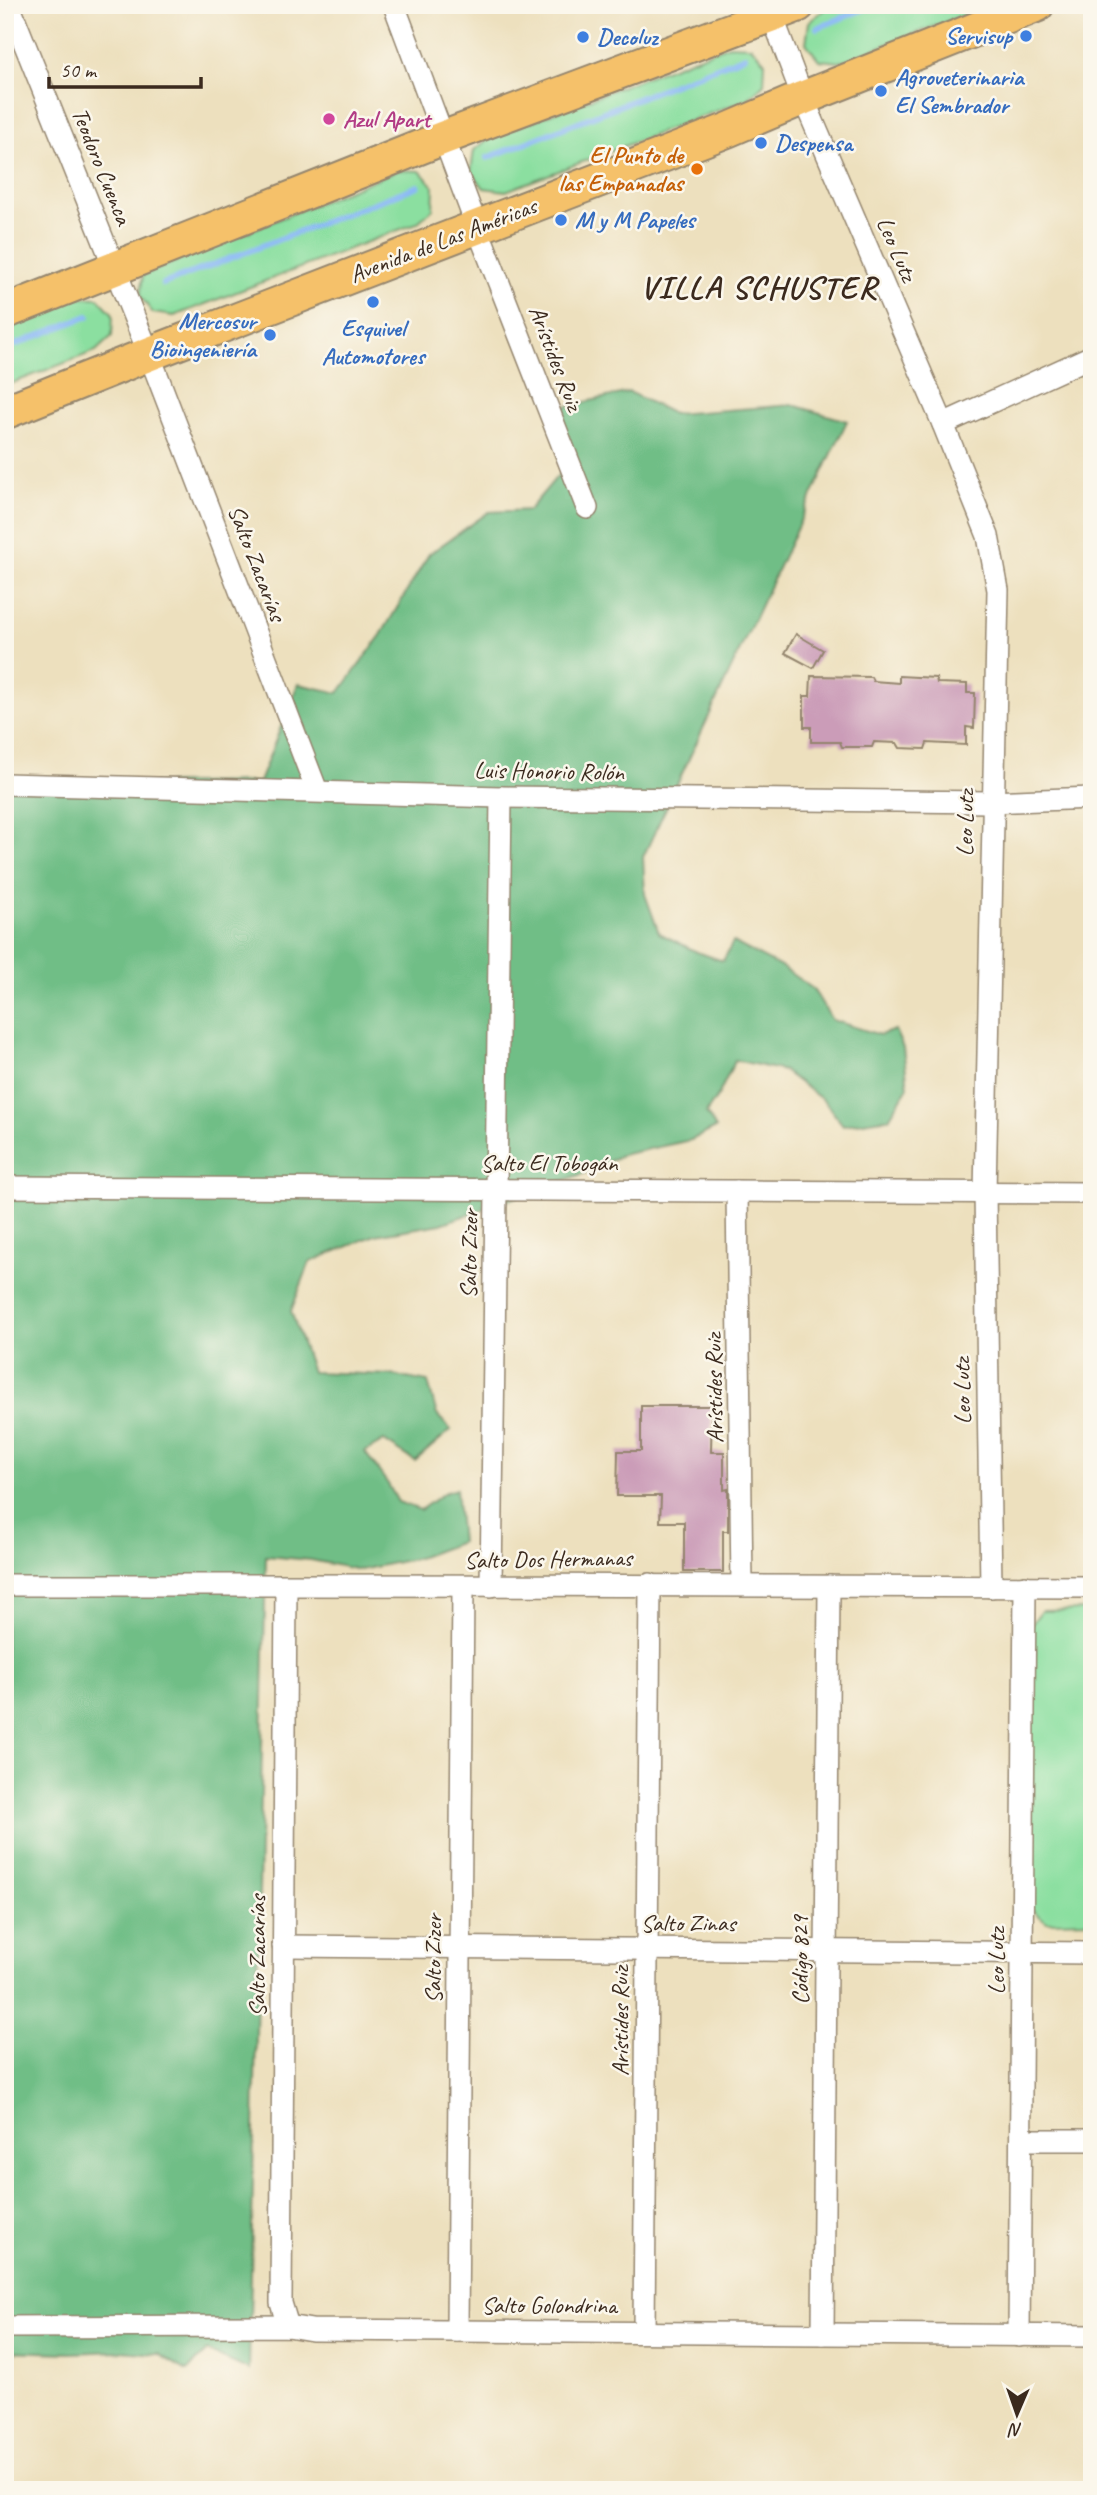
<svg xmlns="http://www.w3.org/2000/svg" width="1097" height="2495" viewBox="0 0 1097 2495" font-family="Caveat,sans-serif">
  <rect width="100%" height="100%" fill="#fbf7ec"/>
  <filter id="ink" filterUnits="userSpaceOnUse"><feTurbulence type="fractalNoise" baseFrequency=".0143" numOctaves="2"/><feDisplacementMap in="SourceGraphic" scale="14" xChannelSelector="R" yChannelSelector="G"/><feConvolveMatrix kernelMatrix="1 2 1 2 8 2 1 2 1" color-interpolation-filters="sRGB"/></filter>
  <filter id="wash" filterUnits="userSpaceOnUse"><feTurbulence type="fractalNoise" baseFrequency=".00686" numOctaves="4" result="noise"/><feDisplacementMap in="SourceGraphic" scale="28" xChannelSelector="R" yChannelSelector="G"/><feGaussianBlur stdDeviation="1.57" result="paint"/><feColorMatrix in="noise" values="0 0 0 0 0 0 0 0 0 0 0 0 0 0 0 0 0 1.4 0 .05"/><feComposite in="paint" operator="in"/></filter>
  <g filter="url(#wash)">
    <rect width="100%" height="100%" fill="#ede0be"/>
    <!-- green -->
    <g fill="#8bdfa0" stroke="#63845f" stroke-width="2">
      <path d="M834,5H991L840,62L819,60L806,43L809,22L825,9Z"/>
      <path d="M729,45L751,46L765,62L764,84L748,99L506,191L484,188L471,171L474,150L491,137Z"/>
      <path d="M398,170L420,171L434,187L433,209L417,223L174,316L153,313L140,296L143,275Z"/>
      <path d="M76,297L98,298L113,314L112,336L96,351L5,386V326Z"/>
      <path d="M1092,1610V1921L1047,1922L1028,1907L1027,1631L1041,1611Z"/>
    </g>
    <!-- forest -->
    <path fill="#70be86" stroke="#567452" stroke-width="2" d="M629,392L673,414L793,405L847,421L643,857L645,894L659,933L697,952L723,961L733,942L783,968L813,989L832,1020L880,1035L895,1030L903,1048L908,1087L889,1118L843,1125L824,1101L784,1071L735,1060L719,1094L706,1113L716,1128L691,1140L621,1155L593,1170L441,1224L375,1235L310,1262L291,1311L312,1372L391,1375L428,1382L437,1415L451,1430L415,1461L384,1441L365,1452L388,1484L398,1502L420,1510L444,1493L456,1489L461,1542L418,1558L360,1570L311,1560L266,1556L249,2370L207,2351L187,2371L158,2354L120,2351L70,2353L5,2351V786L259,782L298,684L339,693L381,635L429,554L489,512L529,510L561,472L559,408Z"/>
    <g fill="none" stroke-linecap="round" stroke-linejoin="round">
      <!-- stream -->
      <g stroke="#8ab9f5" stroke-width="6">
        <path d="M817,28L874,5"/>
        <path d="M487,158L745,56"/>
        <path d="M163,284L418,186"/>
        <path d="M5,349L88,316"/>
      </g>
    </g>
    <g id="blocks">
      <!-- building -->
      <g fill="#cb9cb8">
        <path d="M796,634L823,650L813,668L785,653Z"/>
        <path d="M811,676L871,677L873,681L899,683V676L936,678L937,683L967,684V693H975L974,728L966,727V745L927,743L925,749L900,748L897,743L874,742L872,747H842L840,742H811V727H804V696H810Z"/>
        <path d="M641,1406H712L711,1452H724V1490L728,1489V1531H723V1572H684V1522H660L661,1496H617L618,1451H641Z"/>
      </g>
    </g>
  </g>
  <g filter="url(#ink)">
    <use href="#blocks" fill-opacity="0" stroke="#94856e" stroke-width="2"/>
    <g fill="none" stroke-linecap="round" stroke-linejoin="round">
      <!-- street casing -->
      <g stroke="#94856e" stroke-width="24">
        <g id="street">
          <path d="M9,5L149,354L317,791"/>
          <path d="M394,5L477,227L587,508"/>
          <path d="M768,5L803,98L943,424L988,536L998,590L985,1192L991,1587"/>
          <path d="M943,424L1092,356"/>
          <path d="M5,784L501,797L991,802L1092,798"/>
          <path d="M5,1187L1092,1193"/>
          <path d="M737,1191L742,1585"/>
          <path d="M5,1585C367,1587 730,1583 1092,1587"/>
          <path d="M286,1586L281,2303L288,2326"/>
          <path d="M491,1586L501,797"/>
          <path d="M283,1946L1092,1953"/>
          <path d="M1021,2140H1092"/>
          <path d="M5,2327L288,2326L312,2330L1092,2336"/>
          <path d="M457,2331L463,1587"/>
          <path d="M644,2332L650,1584"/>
          <path d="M823,2334L829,1586"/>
          <path d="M1019,2336L1025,1586"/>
        </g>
      </g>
      <!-- primary casing -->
      <g stroke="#94856e" stroke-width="37">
        <g id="primary">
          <path d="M5,312L443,138L798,5"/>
          <path d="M5,412L149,354L728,130L803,98L1037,5"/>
        </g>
      </g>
      <!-- street -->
      <use href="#street" stroke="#fff" stroke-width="21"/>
      <!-- primary -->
      <use href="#primary" stroke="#f5c16b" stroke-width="33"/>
    </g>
  </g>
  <!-- markers -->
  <g fill="#3f7fe0" stroke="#fbf7ec" stroke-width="2.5">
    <circle cx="1026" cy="36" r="7"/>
    <circle cx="583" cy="37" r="7"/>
    <circle cx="881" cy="91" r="7"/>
    <circle cx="761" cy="143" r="7"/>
    <circle cx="561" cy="220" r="7"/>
    <circle cx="373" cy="302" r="7"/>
    <circle cx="270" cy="335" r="7"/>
  </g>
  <circle fill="#d1479c" stroke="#fbf7ec" stroke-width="2.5" cx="329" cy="119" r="7"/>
  <circle fill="#e8710a" stroke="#fbf7ec" stroke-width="2.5" cx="697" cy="169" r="7"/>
  <g text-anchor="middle" stroke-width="5" stroke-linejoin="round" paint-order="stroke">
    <!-- shop labels -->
    <g font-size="24" font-weight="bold" fill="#366cbe" stroke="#fbf7ec" text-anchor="start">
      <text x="1012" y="44" text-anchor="end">Servisup</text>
      <text x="597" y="45">Decoluz</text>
      <text x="895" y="85">Agroveterinaria<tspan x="895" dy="28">El Sembrador</tspan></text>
      <text x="775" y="151">Despensa</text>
      <text x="575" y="228">M y M Papeles</text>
      <text x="256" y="329" text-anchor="end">Mercosur<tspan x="256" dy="28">Bioingeniería</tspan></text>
      <text x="373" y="336" text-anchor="middle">Esquivel<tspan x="373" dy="28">Automotores</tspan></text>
    </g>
    <!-- hotel labels -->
    <g font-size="24" font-weight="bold" fill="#b23c85" stroke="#fbf7ec" text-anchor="start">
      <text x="343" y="127">Azul Apart</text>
    </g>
    <!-- food labels -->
    <g font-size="24" font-weight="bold" fill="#c56008" stroke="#fbf7ec" text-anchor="end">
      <text x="683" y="163">El Punto de<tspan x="683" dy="28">las Empanadas</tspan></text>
    </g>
    <!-- street labels -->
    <g font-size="24" fill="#3b2a1e" stroke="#fbf7ec">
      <text transform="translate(102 166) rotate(68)" y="8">Teodoro Cuenca</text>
      <text transform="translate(443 240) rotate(-21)" y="8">Avenida de Las Américas</text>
      <text transform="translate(897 249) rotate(67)" y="8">Leo Lutz</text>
      <text transform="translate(556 358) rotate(69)" y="8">Arístides Ruiz</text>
      <text transform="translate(257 563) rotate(69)" y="8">Salto Zacarías</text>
      <text transform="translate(549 771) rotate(1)" y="8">Luis Honorio Rolón</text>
      <text transform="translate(965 823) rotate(-89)" y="8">Leo Lutz</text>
      <text x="549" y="1171">Salto El Tobogán</text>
      <text transform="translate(469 1254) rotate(-89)" y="8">Salto Zizer</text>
      <text transform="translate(714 1388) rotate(-91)" y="8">Arístides Ruiz</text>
      <text transform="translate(962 1391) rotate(-91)" y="8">Leo Lutz</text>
      <text transform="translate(548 1559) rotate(-1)" y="8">Salto Dos Hermanas</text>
      <text x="688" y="1931">Salto Zinas</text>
      <text transform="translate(257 1956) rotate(-90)" y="8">Salto Zacarías</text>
      <text transform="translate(433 1959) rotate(-90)" y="8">Salto Zizer</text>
      <text transform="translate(800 1960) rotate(-90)" y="8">Código 829</text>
      <text transform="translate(996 1961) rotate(-90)" y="8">Leo Lutz</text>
      <text transform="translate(620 2021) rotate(-90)" y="8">Arístides Ruiz</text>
      <text x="549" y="2313">Salto Golondrina</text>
    </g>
    <!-- district labels -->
    <g font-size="32" font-weight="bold" letter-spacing="2" fill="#3b2a1e" stroke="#fbf7ec">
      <text x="759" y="298">VILLA SCHUSTER</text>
    </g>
  </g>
  <!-- margin -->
  <rect width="1097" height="2495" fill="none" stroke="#fbf7ec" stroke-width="28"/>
  <!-- north arrow -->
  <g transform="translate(1017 2414) rotate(182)" stroke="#fbf7ec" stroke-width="5" paint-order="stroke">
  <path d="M0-5L12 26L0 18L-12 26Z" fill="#3b2a1e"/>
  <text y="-10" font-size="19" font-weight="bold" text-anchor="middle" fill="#3b2a1e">N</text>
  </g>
  <!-- scale -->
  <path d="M49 77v10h152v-10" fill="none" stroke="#3b2a1e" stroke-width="3.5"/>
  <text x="60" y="77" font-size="21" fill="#3b2a1e" stroke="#fbf7ec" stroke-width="5" paint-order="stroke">50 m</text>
</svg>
